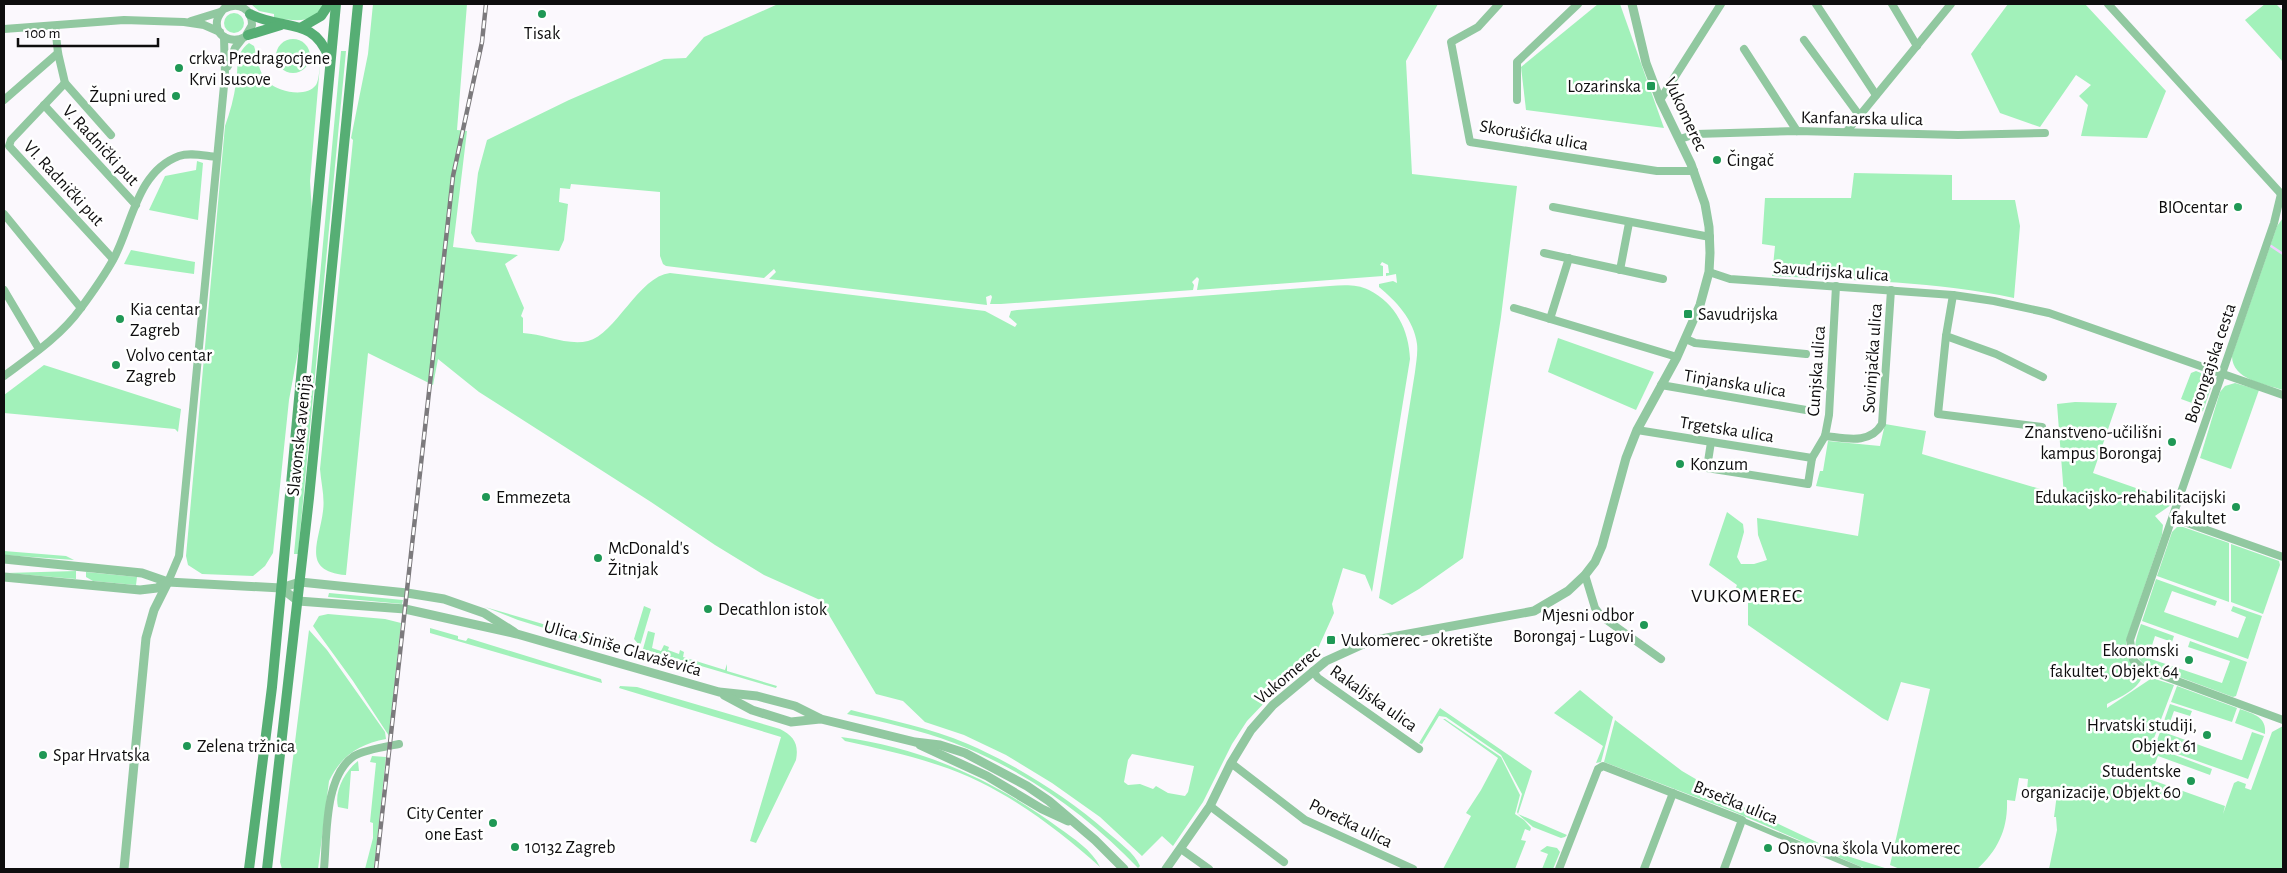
<svg xmlns="http://www.w3.org/2000/svg" width="2287" height="873" viewBox="0 0 2287 873" font-family="'Alegreya Sans',sans-serif">
  <rect width="100%" height="100%" fill="#fbf8fd"/>
  <!-- green -->
  <g fill="#a2f1ba" fill-rule="evenodd">
    <path d="M251,4H324C311,26 296,20 274,18V14L259,11Z"/>
    <path d="M373,4H467L457,130L467,131L453,247L518,255L505,264L524,308L521,316L523,318V333C544,334 568,346 588,341C615,335 639,276 670,273L985,311L1015,327L1017,324L1009,317L1011,311L1017,310L1330,286C1343,285 1357,284 1369,290C1396,304 1409,330 1410,359L1372,592L1365,575L1343,568L1332,604L1334,613L1315,655L1286,680L1247,721L1232,744L1203,802L1173,846L1162,836L1142,856L1100,817L1052,783L1006,755L964,735L925,722L903,701L876,694L820,600L764,575L715,545L651,502L479,392L438,359L433,385L368,353L346,575C301,571 319,543 323,511C325,497 321,483 320,469L353,140L351,138L368,54ZM1132,754L1194,766L1188,792L1185,796L1168,793L1156,786L1153,789L1140,784L1128,785L1124,782L1128,760Z"/>
    <path d="M778,4H1438L1406,61L1412,174L1517,186L1501,317L1463,558L1419,589L1392,605L1379,598L1415,372C1416,363 1418,353 1417,344C1414,320 1396,301 1379,287V284L1393,281L1397,283L1396,274L1386,276V273H1389L1388,265L1382,262L1380,265L1383,266V276L1197,290L1199,279L1197,277L1192,282L1194,285L1193,290L1001,304H990L992,297L991,295L986,297L987,305L769,279L776,272L774,269L764,278L666,266L663,264L660,256V192L571,184L570,189L560,188L559,202L568,204L564,240L559,251L476,242L471,233L478,173L487,140L569,100L664,59L686,58L704,37Z"/>
    <path d="M1598,4H1620L1664,128L1526,110L1521,67Z"/>
    <path d="M2008,4H2085L2166,91L2147,138L2081,136L2088,105L2079,96L2091,85L2076,75L2040,127L2000,113L1971,54Z"/>
    <path d="M2265,4H2276L2283,11V62L2245,20Z"/>
    <circle cx="234" cy="23" r="10"/>
    <circle cx="293" cy="56" r="17"/>
    <path d="M249,43L254,46C258,58 258,73 268,82C279,92 306,98 316,85C319,80 319,71 320,65L310,181L312,212L299,346L289,400L273,553L265,566L253,576L202,574L188,565L186,556L225,126C230,112 234,98 236,83C239,67 234,54 249,43Z"/>
    <path d="M341,51H346L298,554H294Z"/>
    <path d="M197,161L203,163L198,220L149,210L165,176L196,170Z"/>
    <path d="M1854,173L1952,175V200H2015L2020,226L2014,298C1935,281 1853,281 1772,276L1775,246L1762,244L1765,198H1851Z"/>
    <path d="M2283,218V390C2265,384 2232,380 2232,356L2277,226Z"/>
    <path d="M131,250L195,262L194,274L124,264Z"/>
    <path d="M1558,338L1654,372L1636,410L1548,372Z"/>
    <path d="M44,365L181,409L178,432L175,429L4,413V395Z"/>
    <path d="M2196,371L2206,375L2211,388L2203,411L2199,413L2190,410L2192,403L2181,399L2191,373Z"/>
    <path d="M2235,383L2259,390L2231,469L2200,458L2220,392L2225,386Z"/>
    <path d="M2075,402L2117,403L2093,473L2173,501L2171,505L2155,516L2163,525L2162,535L2126,641C2126,656 2131,665 2143,674C2140,689 2120,697 2107,704V708L2152,678L2174,685L2151,746L2212,769L2210,775L2158,756L2149,779L2225,806L2223,814L2234,783L2238,781L2246,784L2245,788L2251,790L2272,732L2283,726V869H2049L2057,830L2056,817H2054L2057,794L2027,790L2028,779L2019,778L2015,801L2007,800C2008,829 1998,850 1977,869H1900L1890,865L1930,689L1901,682L1888,721L1882,718L1748,625V602L1735,590L1737,585L1709,565L1727,512L1743,524L1744,532L1737,557L1741,564H1754L1767,560L1758,535L1757,518L1858,536L1864,494L1816,486L1820,471H1823L1828,441L1880,446L1885,424L1926,431L1922,454L2064,496L2057,404Z"/>
    <path d="M2177,527H2183L2229,543V602L2157,576L2172,532Z"/>
    <path d="M2231,544L2279,561L2280,565L2263,614L2231,602Z"/>
    <path d="M4,551L66,556L74,560L4,555Z"/>
    <path d="M76,571V579L6,573Z"/>
    <path d="M86,572L137,577L136,585L93,581L86,577Z"/>
    <path d="M2156,579L2217,601L2215,606L2172,591L2164,612L2238,638L2246,617L2231,611L2233,606L2262,616L2248,659L2142,621Z"/>
    <path d="M329,593L403,600L402,604L328,597Z"/>
    <path d="M644,606L651,609L640,646L634,639Z"/>
    <path d="M485,607L594,639L596,644L518,620Z"/>
    <path d="M328,614L385,619L401,623L389,736L353,681L313,626L319,616Z"/>
    <path d="M2141,624L2174,636L2172,642L2155,636L2148,658L2222,683L2230,661L2188,647L2190,641L2247,662L2236,696L2233,697L2144,664C2130,652 2136,639 2141,624Z"/>
    <path d="M430,628L458,636V639L466,641L468,638L601,679L602,683L430,633Z"/>
    <path d="M309,630L327,650L385,732L386,739C359,744 341,756 329,781L318,869H282L280,862Z"/>
    <path d="M648,631L655,633L652,648L661,651L664,645L669,647L668,650L679,654L680,650L684,652L683,657L725,670L727,664V671L777,686L776,688L643,649Z"/>
    <path d="M620,686L637,687L780,729C794,736 799,744 796,760L756,843L750,841L781,737L619,688Z"/>
    <path d="M2177,686L2237,708L2232,722L2171,702Z"/>
    <path d="M1580,690L1613,717L1601,762L1596,763L1603,746L1554,713Z"/>
    <path d="M2170,704L2192,711L2190,716L2174,711L2166,733L2241,760H2242L2252,732L2264,736L2248,779L2155,746Z"/>
    <path d="M1440,708L1532,771L1518,814L1567,835L1565,837L1561,838L1533,827L1518,814L1517,812L1522,794L1501,755L1446,717L1439,716L1422,744L1419,743Z"/>
    <path d="M2240,709C2254,714 2267,717 2265,734L2235,723Z"/>
    <path d="M851,710C890,720 930,728 968,744C1016,765 1066,796 1106,831C1117,841 1135,853 1140,866L1138,868C1088,815 1023,769 954,743C920,730 883,722 847,714Z"/>
    <path d="M1443,719H1445L1501,757L1520,795L1515,814L1524,820L1531,828L1530,831L1525,829L1521,840L1526,841L1515,869H1443L1471,816L1466,813L1481,790L1498,758Z"/>
    <path d="M1615,720L1682,771L1745,808L1844,855L1888,869H1866L1732,811L1604,762Z"/>
    <path d="M841,737C923,748 992,779 1059,828C1073,838 1092,850 1100,867C1053,825 998,784 938,765C908,755 876,748 845,741Z"/>
    <path d="M372,756L386,757L374,869H365L373,838V823L370,822L376,763L370,762Z"/>
    <path d="M358,761L359,771H351L348,809L338,807C334,791 345,771 358,761Z"/>
    <path d="M1547,846L1557,848L1560,852L1553,869H1542L1548,854L1540,851Z"/>
  </g>
  <g fill="none" stroke-linecap="round" stroke-linejoin="round">
    <!-- stream -->
    <path stroke="#efcffe" stroke-width="2.5" d="M2271,246L2283,254"/>
    <!-- pedestrian -->
    <path stroke="#91c8a0" stroke-width="5.5" d="M1742,820L1859,869"/>
    <!-- minor -->
    <g stroke="#91c8a0" stroke-width="8">
      <path d="M1499,4L1478,27L1451,42L1470,142L1657,171H1694"/>
      <path d="M1816,4L1876,95"/>
      <path d="M1892,4L1917,46"/>
      <path d="M2108,4L2283,196"/>
      <path d="M224,9C239,1 252,9 252,25L245,37C232,44 215,37 217,21C218,14 224,9 228,4"/>
      <path d="M191,21L220,12"/>
      <path d="M55,26L58,53L65,83L111,135"/>
      <path d="M4,29L124,20L184,22L204,25L220,32"/>
      <path d="M1804,40L1859,115"/>
      <path d="M1744,49L1797,131"/>
      <path d="M228,66L235,48L242,39"/>
      <path d="M65,83L11,140L9,146L113,259"/>
      <path d="M4,100L58,53"/>
      <path d="M1517,100V62L1578,4"/>
      <path d="M1660,100L1721,4"/>
      <path d="M44,105L136,205"/>
      <path d="M1847,131L1951,4"/>
      <path d="M1680,139L1696,134L1797,131L1958,135L2045,133"/>
      <path d="M2281,194L2274,223L2130,640L2133,660L2142,668L2283,720"/>
      <path d="M1553,207L1710,237"/>
      <path d="M4,214L81,308"/>
      <path d="M1544,253L1663,279"/>
      <path d="M1620,270L1629,223"/>
      <path d="M1709,272L1730,279L1953,295L1994,301L2049,313L2283,395"/>
      <path d="M4,290L39,349"/>
      <path d="M1953,295L1946,336L1996,354L2043,377"/>
      <path d="M1514,308L1677,357"/>
      <path d="M1550,319L1569,258"/>
      <path d="M1946,336L1938,414L2042,427"/>
      <path d="M1686,339L1695,343L1806,354"/>
      <path d="M4,376C31,356 61,336 81,308C92,293 104,276 113,260C132,226 136,172 179,156C190,152 205,156 217,157"/>
      <path d="M1661,385L1806,410"/>
      <path d="M1637,430L1812,458"/>
      <path d="M1825,436C1845,438 1870,445 1882,424L1891,290"/>
      <path d="M1711,442L1707,468L1808,484L1812,458L1825,436L1829,415L1836,286"/>
      <path d="M2173,518L2283,557"/>
      <path d="M1585,575L1595,608L1601,616L1661,659"/>
      <path d="M168,582L179,556L225,75L224,37"/>
      <path d="M1313,671L1318,678L1419,749"/>
      <path d="M1231,763L1305,820L1413,869"/>
      <path d="M1210,806L1284,862"/>
      <path d="M1181,849L1209,869"/>
      <path d="M324,869C327,837 324,776 354,756C363,750 389,746 399,744"/>
      <path d="M1559,869L1598,769L1603,766L1742,820L1724,869"/>
      <path d="M1644,869L1673,793"/>
    </g>
    <!-- tertiary -->
    <g stroke="#91c8a0" stroke-width="9">
      <path d="M4,559L142,573L168,582L281,588L300,582L407,593L444,599L484,613L514,632"/>
      <path d="M4,577L140,590L157,588L168,582"/>
      <path d="M281,588L298,601L405,609L517,634L719,692L757,696L795,706L821,719L915,742L940,745L965,753L1027,786L1049,801L1095,840L1124,869"/>
      <path d="M724,695L752,710L791,722L820,719"/>
      <path d="M920,745L987,776L1042,809L1068,821"/>
      <path d="M124,869L146,638L154,610L168,582"/>
      <path d="M1166,869L1210,806L1231,763L1251,730L1273,705L1326,661L1370,641L1534,611L1568,591L1585,575L1595,562L1602,546L1626,458L1637,430L1677,357L1700,305L1709,272L1710,253L1709,227L1705,204L1691,164L1660,100L1646,63L1632,4"/>
    </g>
    <!-- secondary -->
    <g stroke="#56ae74" stroke-width="10">
      <path d="M250,14C283,31 314,16 329,58"/>
      <path d="M302,27L321,16L329,4"/>
      <path d="M248,35L281,25"/>
      <path d="M249,869L272,687L336,4"/>
      <path d="M267,869L309,498L358,4"/>
    </g>
    <!-- rail casing -->
    <g stroke="#7c7a7d" stroke-width="4.5">
      <path id="rail" d="M376,869L453,176L482,42L486,4"/>
    </g>
    <!-- rail -->
    <use href="#rail" stroke="#fff" stroke-width="2.5" stroke-dasharray="8" stroke-linecap="butt"/>
  </g>
  <!-- markers -->
  <g fill="#1f9855" stroke="#fff" stroke-width="2">
    <circle cx="542" cy="14" r="5"/>
    <circle cx="179" cy="68" r="5"/>
    <rect x="1646" y="81" width="10" height="10" rx="2.5"/>
    <circle cx="176" cy="96" r="5"/>
    <circle cx="1717" cy="160" r="5"/>
    <circle cx="2238" cy="207" r="5"/>
    <rect x="1683" y="309" width="10" height="10" rx="2.5"/>
    <circle cx="120" cy="319" r="5"/>
    <circle cx="116" cy="365" r="5"/>
    <circle cx="2172" cy="442" r="5"/>
    <circle cx="1680" cy="464" r="5"/>
    <circle cx="486" cy="497" r="5"/>
    <circle cx="2236" cy="507" r="5"/>
    <circle cx="598" cy="558" r="5"/>
    <circle cx="708" cy="609" r="5"/>
    <circle cx="1644" cy="625" r="5"/>
    <rect x="1326" y="635" width="10" height="10" rx="2.5"/>
    <circle cx="2189" cy="660" r="5"/>
    <circle cx="2207" cy="735" r="5"/>
    <circle cx="187" cy="746" r="5"/>
    <circle cx="43" cy="755" r="5"/>
    <circle cx="2191" cy="781" r="5"/>
    <circle cx="493" cy="823" r="5"/>
    <circle cx="515" cy="847" r="5"/>
    <circle cx="1768" cy="848" r="5"/>
  </g>
  <g text-anchor="middle" stroke-width="5" stroke-linejoin="round" paint-order="stroke">
    <!-- poi labels -->
    <g font-size="18" fill="#0e0d0e" stroke="#fff" text-anchor="start">
      <text x="542" y="39" text-anchor="middle">Tisak</text>
      <text x="189" y="64">crkva Predragocjene<tspan x="189" dy="21">Krvi Isusove</tspan></text>
      <text x="1641" y="92" text-anchor="end">Lozarinska</text>
      <text x="166" y="102" text-anchor="end">Župni ured</text>
      <text x="1727" y="166">Čingač</text>
      <text x="2228" y="213" text-anchor="end">BIOcentar</text>
      <text x="130" y="315">Kia centar<tspan x="130" dy="21">Zagreb</tspan></text>
      <text x="1698" y="320">Savudrijska</text>
      <text x="126" y="361">Volvo centar<tspan x="126" dy="21">Zagreb</tspan></text>
      <text x="2162" y="438" text-anchor="end">Znanstveno-učilišni<tspan x="2162" dy="21">kampus Borongaj</tspan></text>
      <text x="1690" y="470">Konzum</text>
      <text x="496" y="503">Emmezeta</text>
      <text x="2226" y="503" text-anchor="end">Edukacijsko-rehabilitacijski<tspan x="2226" dy="21">fakultet</tspan></text>
      <text x="608" y="554">McDonald's<tspan x="608" dy="21">Žitnjak</tspan></text>
      <text x="718" y="615">Decathlon istok</text>
      <text x="1634" y="621" text-anchor="end">Mjesni odbor<tspan x="1634" dy="21">Borongaj - Lugovi</tspan></text>
      <text x="1341" y="646">Vukomerec - okretište</text>
      <text x="2179" y="656" text-anchor="end">Ekonomski<tspan x="2179" dy="21">fakultet, Objekt 64</tspan></text>
      <text x="2197" y="731" text-anchor="end">Hrvatski studiji,<tspan x="2197" dy="21">Objekt 61</tspan></text>
      <text x="197" y="752">Zelena tržnica</text>
      <text x="53" y="761">Spar Hrvatska</text>
      <text x="2181" y="777" text-anchor="end">Studentske<tspan x="2181" dy="21">organizacije, Objekt 60</tspan></text>
      <text x="483" y="819" text-anchor="end">City Center<tspan x="483" dy="21">one East</tspan></text>
      <text x="525" y="853">10132 Zagreb</text>
      <text x="1778" y="854">Osnovna škola Vukomerec</text>
    </g>
    <!-- street labels -->
    <g font-size="18" fill="#0e0d0e" stroke="#fff">
      <text transform="translate(1686 114) rotate(65)" y="6">Vukomerec</text>
      <text transform="translate(1862 118) rotate(1)" y="6">Kanfanarska ulica</text>
      <text transform="translate(1534 135) rotate(10)" y="6">Skorušićka ulica</text>
      <text transform="translate(101 145) rotate(47)" y="6">V. Radnički put</text>
      <text transform="translate(64 183) rotate(47)" y="6">VI. Radnički put</text>
      <text transform="translate(1831 271) rotate(4)" y="6">Savudrijska ulica</text>
      <text transform="translate(1872 358) rotate(-86)" y="6">Sovinjačka ulica</text>
      <text transform="translate(2210 363) rotate(-71)" y="6">Borongajska cesta</text>
      <text transform="translate(1816 371) rotate(-86)" y="6">Cunjska ulica</text>
      <text transform="translate(1735 383) rotate(9)" y="6">Tinjanska ulica</text>
      <text transform="translate(1727 429) rotate(9)" y="6">Trgetska ulica</text>
      <text transform="translate(299 435) rotate(-84)" y="6">Slavonska avenija</text>
      <text transform="translate(623 648) rotate(16)" y="6">Ulica Siniše Glavaševića</text>
      <text transform="translate(1287 675) rotate(-40)" y="6">Vukomerec</text>
      <text transform="translate(1374 698) rotate(35)" y="6">Rakaljska ulica</text>
      <text transform="translate(1736 802) rotate(22)" y="6">Brsečka ulica</text>
      <text transform="translate(1351 823) rotate(26)" y="6">Porečka ulica</text>
    </g>
    <!-- quarter labels -->
    <g font-size="20" letter-spacing="1" fill="#0e0d0e" stroke="#fff">
      <text x="1747" y="602">VUKOMEREC</text>
    </g>
  </g>
  <!-- border -->
  <rect width="2287" height="873" fill="none" stroke="#0e0d0e" stroke-width="10"/>
  <!-- scale -->
  <path d="M18 38v8h140v-8" fill="none" stroke="#0e0d0e" stroke-width="2.5"/>
  <text x="25" y="38" font-size="15" fill="#0e0d0e" stroke="#ffffff" stroke-width="4" paint-order="stroke">100 m</text>
</svg>
